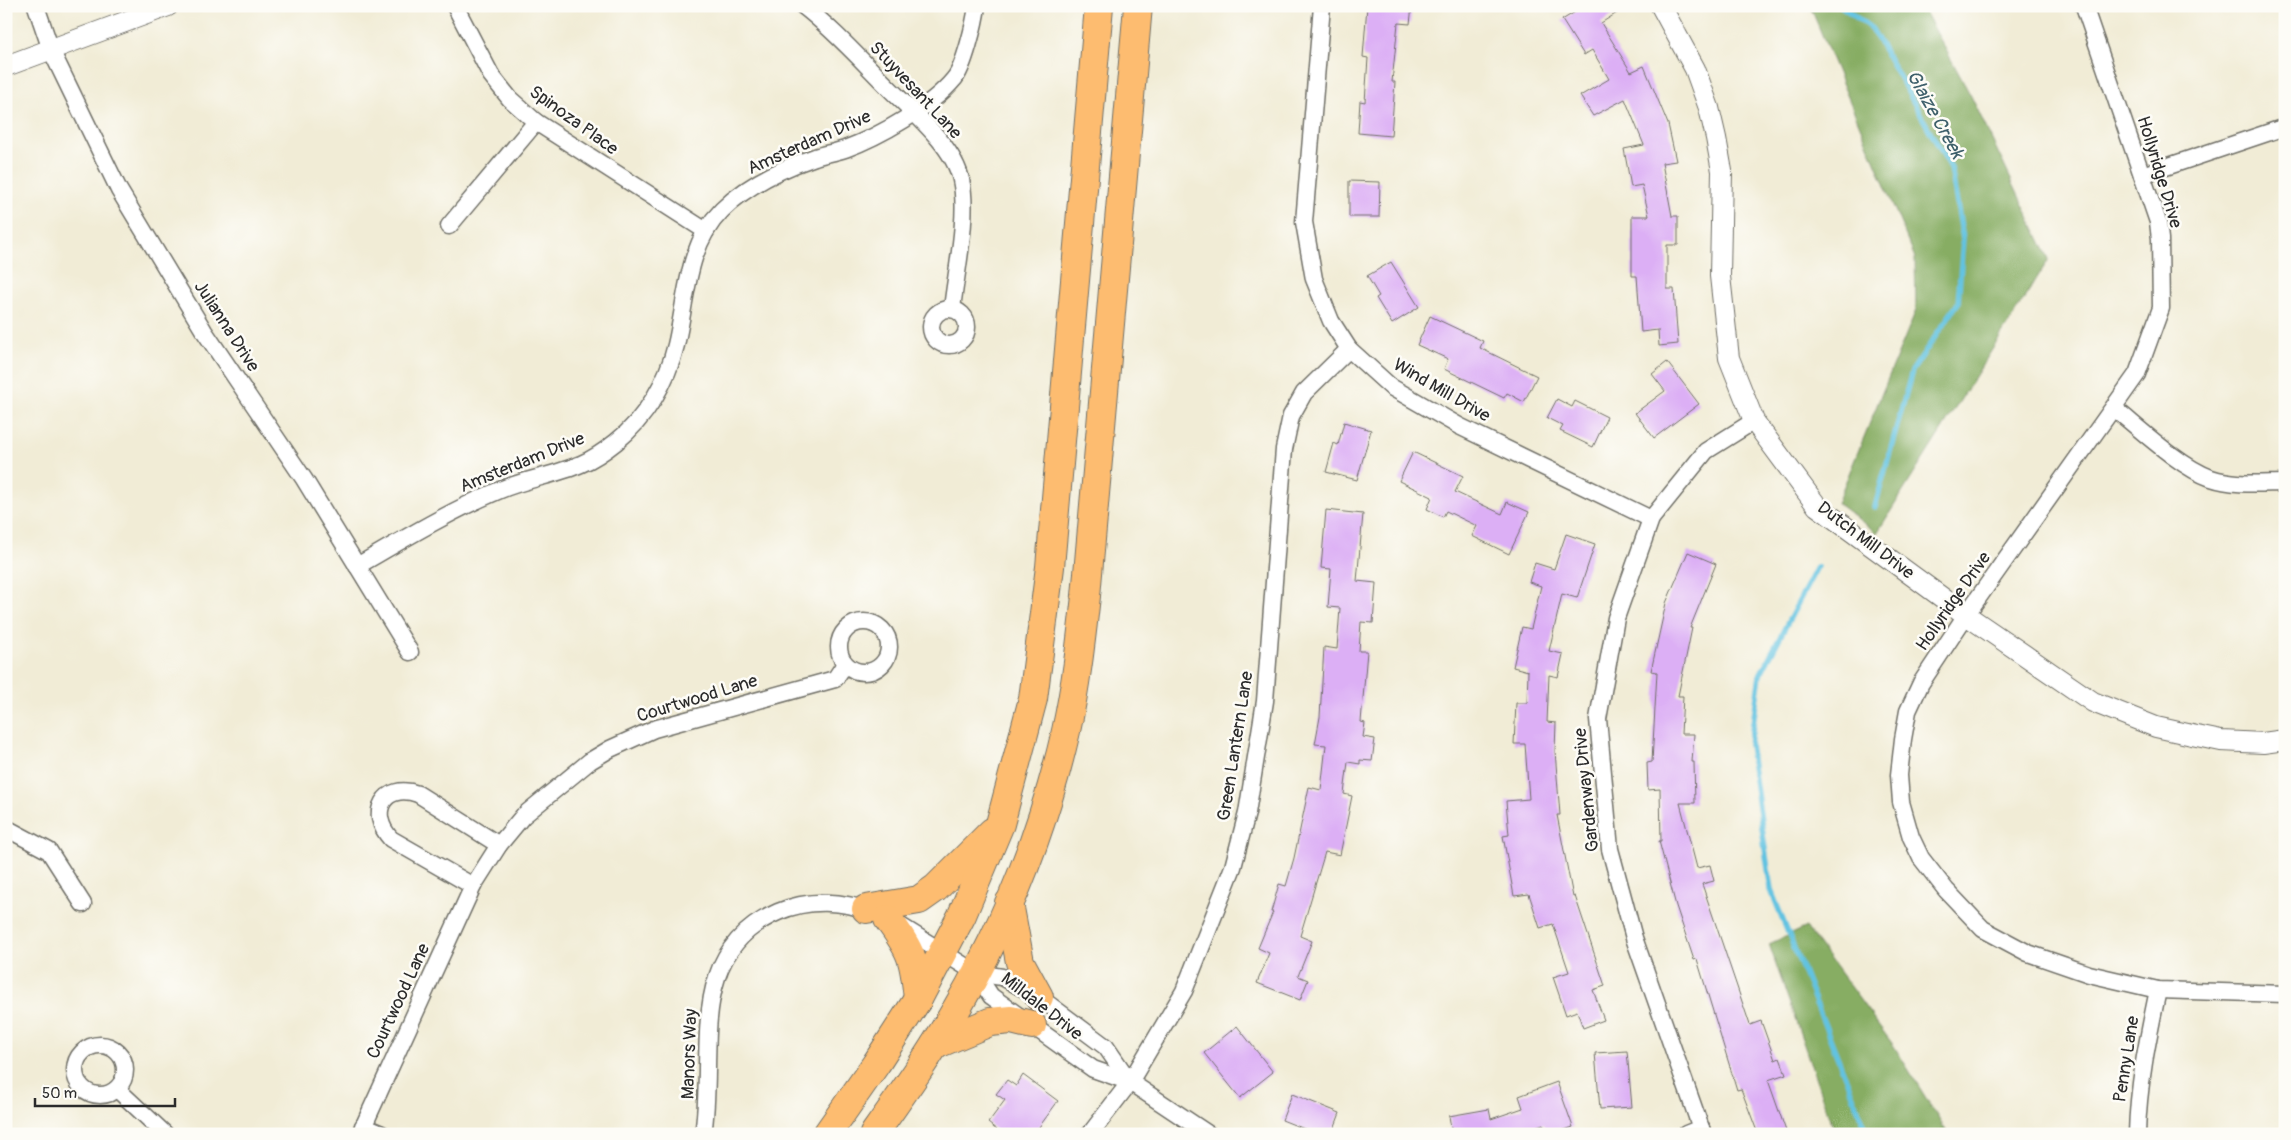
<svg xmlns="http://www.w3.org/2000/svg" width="2291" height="1140" viewBox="0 0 2291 1140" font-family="Pangolin,sans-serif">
  <rect width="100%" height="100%" fill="#fdfcf7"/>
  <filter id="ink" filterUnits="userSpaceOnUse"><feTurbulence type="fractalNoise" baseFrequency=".02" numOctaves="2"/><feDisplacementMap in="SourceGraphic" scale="10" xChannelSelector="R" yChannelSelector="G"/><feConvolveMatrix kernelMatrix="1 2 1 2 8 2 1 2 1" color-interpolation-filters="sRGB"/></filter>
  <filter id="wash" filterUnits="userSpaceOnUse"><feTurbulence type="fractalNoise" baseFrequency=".0096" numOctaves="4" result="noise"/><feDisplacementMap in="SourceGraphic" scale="20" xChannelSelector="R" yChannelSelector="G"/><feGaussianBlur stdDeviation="1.12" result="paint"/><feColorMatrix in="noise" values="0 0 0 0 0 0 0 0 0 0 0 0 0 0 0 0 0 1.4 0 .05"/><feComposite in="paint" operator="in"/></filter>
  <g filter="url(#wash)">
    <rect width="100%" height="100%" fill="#f1ecd6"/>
    <!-- forest -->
    <g fill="#87ad63" stroke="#596c47">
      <path d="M1810,6H1922L1971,96L2049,259L1877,533L1837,503L1916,310L1915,258Z"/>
      <path d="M1806,927L1894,1046L1948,1134H1835L1769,944Z"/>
    </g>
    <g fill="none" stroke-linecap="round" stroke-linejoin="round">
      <!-- stream -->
      <g stroke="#62c3e1" stroke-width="5.5">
        <path d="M1841,6L1872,29L1951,168L1963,239L1958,303L1912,371L1875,507"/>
        <path d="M1817,567L1760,675L1750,745L1771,890L1868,1134"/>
      </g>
    </g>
    <g id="blocks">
      <!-- building -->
      <g fill="#dcaff5">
        <path d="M1367,6H1412L1410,24L1398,23L1392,82H1395L1391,136L1358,133L1360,101L1365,102L1368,58L1363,57Z"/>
        <path d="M1585,6H1628L1601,23L1631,72L1644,66L1668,124L1676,161L1662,163L1672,216H1678V245H1667V289H1674L1678,344L1659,346L1658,330L1641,332L1637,276H1632V216H1649L1642,185L1631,187L1624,149L1644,145L1625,99L1593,116L1580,96L1609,79L1592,50L1584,55L1562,20Z"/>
        <path d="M1349,181L1380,182L1379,217H1349Z"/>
        <path d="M1391,262L1419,307L1392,324L1376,298L1379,296L1367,276Z"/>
        <path d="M1430,316L1483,341L1480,348L1537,376L1524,402L1507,393L1504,398L1444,369L1448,359L1417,345Z"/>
        <path d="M1667,362L1699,404L1654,438L1635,413L1665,391L1652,374Z"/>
        <path d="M1557,399L1572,407L1575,401L1607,417L1593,447L1560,431L1563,426L1547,418Z"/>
        <path d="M1344,422L1371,430L1357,480L1326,472L1334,443L1338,445Z"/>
        <path d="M1413,452L1463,476L1455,492L1502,514L1507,502L1529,512L1509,554L1472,536L1477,526L1446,511L1443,517L1427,509L1432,497L1399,481Z"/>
        <path d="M1326,510L1363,514L1357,581L1376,583L1373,623L1361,622L1359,651H1367L1361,722L1365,723L1363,737L1375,739L1372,761L1360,760V764L1348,762L1344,794L1352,796L1340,855L1325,852L1300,936L1312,941L1298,976L1308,980L1300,1000L1257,983L1269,953L1258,948L1273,912H1271L1279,884L1286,886L1294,858L1309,787L1321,790L1326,745L1315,744L1320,717L1324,647L1337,649L1340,608L1328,607L1331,569L1321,568Z"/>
        <path d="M1566,534L1595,544L1577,598L1562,594L1549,651L1563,654L1558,677L1549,675L1547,722L1556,723L1555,751L1560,815H1557L1573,897L1575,896L1605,986L1593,990L1604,1020L1583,1028L1577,1011L1566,1015L1553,977L1569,972L1553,924L1540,928L1529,894L1514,896L1503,836L1509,835L1506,801L1529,799L1525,744H1514L1516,703H1527L1528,671L1513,667L1522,627L1531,629L1541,586L1529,582L1535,563L1554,569Z"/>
        <path d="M1688,552L1716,564L1690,628H1692L1678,696H1683L1681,734H1694L1692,762H1694L1695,803H1680L1697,868L1710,865L1714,881L1702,884L1750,1025L1761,1021L1775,1060L1780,1058L1786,1074L1768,1080L1787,1134H1758L1741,1089L1737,1090L1697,959L1694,960L1676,906L1659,841H1661L1660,789L1648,790L1647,763L1652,762L1657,672L1651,671L1666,603Z"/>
        <path d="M1237,1026L1273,1072L1240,1098L1204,1053Z"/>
        <path d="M1627,1051L1632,1107L1600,1109L1595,1053Z"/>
        <path d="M1023,1075L1058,1101L1034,1134H1002L988,1123L1005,1100L996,1094L1007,1080L1016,1086Z"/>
        <path d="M1557,1082L1573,1127L1553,1134H1547L1543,1124L1516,1134H1452L1449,1116L1489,1109L1491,1119L1523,1108L1519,1096Z"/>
        <path d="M1292,1094L1340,1113L1332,1134H1317L1282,1120Z"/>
      </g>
    </g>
  </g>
  <g filter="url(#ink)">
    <use href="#blocks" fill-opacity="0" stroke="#706f67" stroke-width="1"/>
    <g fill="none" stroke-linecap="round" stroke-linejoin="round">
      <!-- minor casing -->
      <g stroke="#706f67" stroke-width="19">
        <g id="minor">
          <path d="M36,6L51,50L119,190L204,331L304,479L410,652"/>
          <path d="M455,6L491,75L510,99L536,122L706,231"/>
          <path d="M803,6C833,29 859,58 886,85C910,110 954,145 961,180C969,215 956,272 952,309"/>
          <path d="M1322,6L1304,222L1314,279L1331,321L1349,349L1391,387L1459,426L1651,519"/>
          <path d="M2084,6L2158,222L2160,239L2161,308L2137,374L1966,615L1921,683L1908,711L1903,739L1899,775L1901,802L1911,837L1921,858L1946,890L1983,929L2028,953L2089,974L2158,990L2285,994"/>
          <path d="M2142,175L2285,127"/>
          <path d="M449,226L536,122"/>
          <circle cx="949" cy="327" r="18"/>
          <path d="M2114,408C2140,429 2180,467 2211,478C2235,486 2261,483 2285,483"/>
          <path d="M357,566C404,539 450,511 500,490C526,479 556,475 581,464C593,459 606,450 616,442C646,418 667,382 676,345C687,299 686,246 722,210C746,186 783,168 815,157C825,154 836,152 845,149C880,136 931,107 954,79C964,68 975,22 977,6"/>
          <circle cx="864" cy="647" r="25"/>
          <path d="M6,828L49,851L83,904"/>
          <path d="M473,886L391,839C367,813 384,782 418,794L499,845"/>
          <path d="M896,923L976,973L991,996L1093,1069L1130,1082L1208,1134"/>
          <path d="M976,973L1002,977L1039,997L1106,1047L1130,1082"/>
          <circle cx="100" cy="1070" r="25"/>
          <path d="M117,1089L165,1134"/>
          <path d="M363,1126L382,1134"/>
          <path d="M360,1134L473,886L499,845L523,816L590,761L610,749L654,729L835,679L845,664"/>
          <path d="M703,1134C716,1053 684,953 778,912C808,899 843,900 874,913"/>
          <path d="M1090,1134L1130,1082L1184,991L1233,867L1247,813L1265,701L1284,449L1291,416L1304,393L1349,349"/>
          <path d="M1686,1134L1701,1128"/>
          <path d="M1703,1134L1634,938L1610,849L1598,719L1616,618L1651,519L1706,451L1754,421"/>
          <path d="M2137,1134C2138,1085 2148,1038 2158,990"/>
        </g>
      </g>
      <!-- tertiary casing -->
      <g stroke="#706f67" stroke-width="22">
        <g id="tertiary">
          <path d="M1661,6L1695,69L1709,108L1716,138L1722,171L1720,276L1729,358L1754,421L1817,506L1966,615L2093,702L2156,727L2192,735L2221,741L2263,743L2285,740"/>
          <path d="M6,66L168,6"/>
        </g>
      </g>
      <!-- trunk casing -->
      <g stroke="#706f67" stroke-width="30">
        <g id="trunk">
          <path d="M1009,903L1020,962L1039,997"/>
          <path d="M866,909L919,900L936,888L992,832"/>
          <path d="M888,919C912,952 914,958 918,999"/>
          <path d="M935,1045L990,1022L1011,1020L1032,1025"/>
          <path d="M827,1134L876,1064L918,999L962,915L1000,824L1033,699L1050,567L1099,6"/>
          <path d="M874,1134C903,1093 932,1052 957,1008C1007,922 1044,827 1066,731C1076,686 1081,641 1086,596L1138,6"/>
        </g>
      </g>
      <!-- minor -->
      <use href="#minor" stroke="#fff" stroke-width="16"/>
      <!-- tertiary -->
      <use href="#tertiary" stroke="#fff" stroke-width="20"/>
      <!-- trunk -->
      <use href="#trunk" stroke="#fdbc6f" stroke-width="28"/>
    </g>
  </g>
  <g text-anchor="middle" stroke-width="5" stroke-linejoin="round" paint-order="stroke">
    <!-- street labels -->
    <g font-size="18" fill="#2b2b2b" stroke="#fdfcf7">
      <text transform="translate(916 90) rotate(47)" y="6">Stuyvesant Lane</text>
      <text transform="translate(574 120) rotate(36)" y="6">Spinoza Place</text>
      <text transform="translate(809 142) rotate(-24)" y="6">Amsterdam Drive</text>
      <text transform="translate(2160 172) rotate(73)" y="6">Hollyridge Drive</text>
      <text transform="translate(227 326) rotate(57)" y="6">Julianna Drive</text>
      <text transform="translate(1442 390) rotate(30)" y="6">Wind Mill Drive</text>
      <text transform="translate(522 462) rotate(-22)" y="6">Amsterdam Drive</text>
      <text transform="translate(1866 540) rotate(37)" y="6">Dutch Mill Drive</text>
      <text transform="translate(1953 601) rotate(-55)" y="6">Hollyridge Drive</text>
      <text transform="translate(697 698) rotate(-17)" y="6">Courtwood Lane</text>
      <text transform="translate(1235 746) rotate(-81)" y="6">Green Lantern Lane</text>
      <text transform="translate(1586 790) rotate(-96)" y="6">Gardenway Drive</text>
      <text transform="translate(398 1001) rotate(-65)" y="6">Courtwood Lane</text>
      <text transform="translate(1042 1006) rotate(38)" y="6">Milldale Drive</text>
      <text transform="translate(689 1054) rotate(-88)" y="6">Manors Way</text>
      <text transform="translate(2126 1059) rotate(-81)" y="6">Penny Lane</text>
    </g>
    <!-- water labels -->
    <g font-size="19" font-style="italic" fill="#3e606b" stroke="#fdfcf7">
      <text transform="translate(1936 114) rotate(61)" y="7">Glaize Creek</text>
    </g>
  </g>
  <!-- margin -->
  <rect width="2291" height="1140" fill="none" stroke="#fdfcf7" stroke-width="25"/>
  <!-- scale -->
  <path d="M35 1098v8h140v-8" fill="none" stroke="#2b2b2b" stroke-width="2.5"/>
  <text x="42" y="1098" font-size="15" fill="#2b2b2b" stroke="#fdfcf7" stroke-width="4" paint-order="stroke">50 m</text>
</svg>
